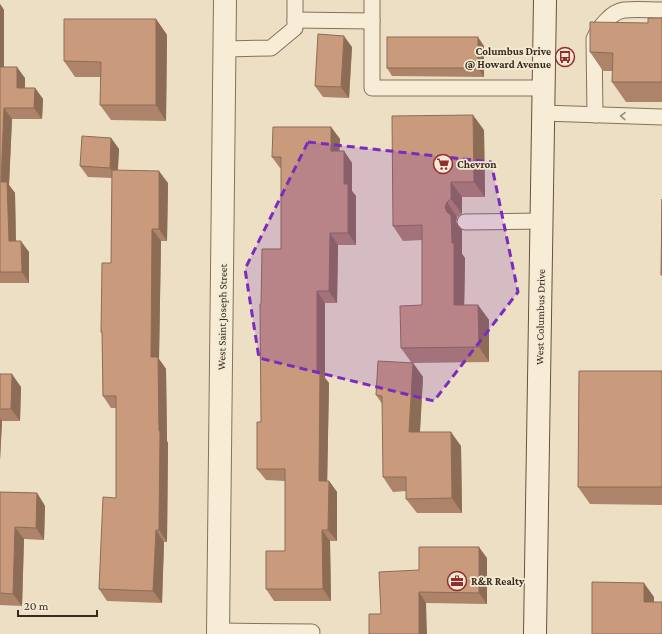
<svg xmlns="http://www.w3.org/2000/svg" width="662" height="634" viewBox="0 0 662 634" font-family="'Crimson Pro',serif">
  <rect width="100%" height="100%" fill="#ecdfc4"/>
  <g fill="none" stroke-linecap="round" stroke-linejoin="round">
    <!-- service casing -->
    <g stroke="#86715b" stroke-width="17">
      <g id="service">
        <path d="M295,20L372,21V0"/>
        <path d="M372,21V88H543"/>
        <path d="M225,49L271,48L295,28V0"/>
        <path d="M543,113L662,117"/>
        <path d="M595,115L594,39C599,27 611,12 624,10C636,9 650,10 662,10"/>
        <path d="M465,222L541,221"/>
        <path d="M218,631L312,632"/>
      </g>
    </g>
    <!-- minor casing -->
    <g stroke="#86715b" stroke-width="24">
      <path id="minor" d="M218,634L225,0"/>
    </g>
    <!-- secondary casing -->
    <g stroke="#68523e" stroke-width="24">
      <path id="secondary" d="M535,634L545,0"/>
    </g>
    <!-- service -->
    <use href="#service" stroke="#f7edd7" stroke-width="15"/>
    <!-- minor -->
    <use href="#minor" stroke="#f7edd7" stroke-width="22"/>
    <!-- secondary -->
    <use href="#secondary" stroke="#f7edd7" stroke-width="22"/>
  </g>
  <!-- wall -->
  <g fill="#ad846a">
    <path d="M0,4L4,10V67L25,78V88H35L43,99L42,119H12L9,185L15,193L16,241L29,252V283H0Z"/>
    <path d="M662,18V102H626L612,82L613,71H603L590,52L648,23Z"/>
    <path d="M156,19L167,35L166,121L111,120L100,105L101,77H75L64,61Z"/>
    <path d="M484,46V77L392,76L387,68Z"/>
    <path d="M352,47L349,98L323,97L315,86Z"/>
    <path d="M331,127L340,139L339,151H344L352,163V191L356,196V245H338L337,303H325V378L329,383L327,481H329L337,492V541H330L331,601H274L266,589L285,551V481L266,480L257,469L261,422L281,249V168H280L272,157Z"/>
    <path d="M484,130L485,197H462V214L457,217L456,222L462,230V254L465,258L464,305H478L489,320V362L413,363L423,377L420,432L461,446L462,513H417L406,499V491L393,492L383,477V405L376,395L411,362L401,348L422,305V240L403,241L393,226Z"/>
    <path d="M111,138L119,149L118,171L168,183L167,241H161L159,359L166,369L167,441L168,443L167,542H164L162,603L107,601L99,589L116,498V408H111L103,396L102,334L101,332L111,263L112,178L88,177L80,166Z"/>
    <path d="M662,371V505L590,504L578,487Z"/>
    <path d="M0,374L21,387L20,421H2L0,460Z"/>
    <path d="M0,492L37,493L45,506L44,540L24,539L22,606L0,605Z"/>
    <path d="M487,558V604L426,603L381,614L419,570Z"/>
  </g>
  <!-- shaded-wall -->
  <g fill="#8d6c56">
    <path d="M0,4L4,10V78L0,73Z"/>
    <path d="M156,19L167,35L166,121L156,105Z"/>
    <path d="M344,36L352,47L349,98L341,87Z"/>
    <path d="M478,37L484,46V77L478,68Z"/>
    <path d="M17,67L25,78V99L17,88Z"/>
    <path d="M35,88L43,99L42,119L34,108Z"/>
    <path d="M4,108L12,119L9,185L15,193L16,252L9,241L1,182Z"/>
    <path d="M473,115L484,130L485,197L474,182Z"/>
    <path d="M331,127L340,139L339,163L331,151Z"/>
    <path d="M111,138L119,149L117,179L110,168Z"/>
    <path d="M344,151L352,163V191L356,196V245L348,233L344,184Z"/>
    <path d="M159,171L168,183L167,241L159,229Z"/>
    <path d="M451,182L462,197V214L451,199Z"/>
    <path d="M447,202L457,217L456,222L462,230V254L465,258L464,320L454,305L452,243L445,207Z"/>
    <path d="M152,229L161,241L159,359L166,369L167,441L168,443L167,542L159,530V431L151,357Z"/>
    <path d="M330,233L338,245L337,303L329,291Z"/>
    <path d="M21,241L29,252V283L22,272Z"/>
    <path d="M317,291L325,303V378L329,383L327,492L319,481L317,371Z"/>
    <path d="M478,305L489,320V362L479,347Z"/>
    <path d="M413,363L423,377L419,447L409,432Z"/>
    <path d="M12,374L21,387L20,421L11,409Z"/>
    <path d="M0,418L2,421L0,460Z"/>
    <path d="M451,432L461,446L462,513L452,498Z"/>
    <path d="M329,481L337,492V541L328,530Z"/>
    <path d="M37,493L45,506L44,540L36,528Z"/>
    <path d="M15,527L24,539L22,606L13,594Z"/>
    <path d="M156,530L164,542L162,603L153,591Z"/>
    <path d="M322,530L330,541L331,601L323,589Z"/>
    <path d="M479,547L487,558V604L479,593Z"/>
    <path d="M644,583L654,597V617L644,602Z"/>
    <path d="M419,592L426,603L427,634H419Z"/>
  </g>
  <!-- building -->
  <g fill="#c99a7b" stroke="#8d6c56">
    <path d="M648,18H662V82H612L613,53L590,52V22L648,23Z"/>
    <path d="M64,19H156V105H100L101,62L64,61Z"/>
    <path d="M318,34L344,36L341,87L315,86Z"/>
    <rect x="387" y="37" width="91" height="31"/>
    <path d="M0,67H17V88H35L34,108H4L1,182H7L9,241H21L22,272H0Z"/>
    <path d="M473,115L474,182H451V199L447,202L445,207L447,212L451,215L452,243H454V305H478L479,347L401,348L400,306L422,305V225L393,226L392,116Z"/>
    <path d="M273,127H331V151H344V184H348V233H330L329,291H317V371L320,372L319,481H329L328,530H322L323,589H266V551H285V469H257V422H261L260,304H261L262,249H281V157H272Z"/>
    <path d="M82,136L111,138L110,168L80,166Z"/>
    <path d="M112,170L159,171V229H152L151,357H158L159,431H160L159,530H156L153,591L99,589L103,497L116,498V396H103L102,332H101L102,263H111Z"/>
    <path d="M662,199V275H661Z"/>
    <path d="M378,361L413,363L409,432H451L452,498L406,499V477H383L382,396L376,395Z"/>
    <path d="M579,371H662V487H578Z"/>
    <path d="M0,374H12L11,409H0Z"/>
    <path d="M0,492L37,493L36,528L15,527L13,594L0,593Z"/>
    <path d="M419,547H479V593L419,592V634H369V614H381L379,572L419,570Z"/>
    <path d="M592,582L644,583V602H662V634H592Z"/>
  </g>
  <!-- one-way arrows -->
  <defs><path id="oneway-chevron" d="M-2-3.5L2.5 0L-2 3.5" fill="none" stroke-width="1.6" stroke-linecap="round" stroke-linejoin="round"/></defs>
  <use stroke="#968c7a" href="#oneway-chevron" transform="translate(623 116) rotate(-178)"/>
  <!-- marked area -->
  <path fill="#7b2cbf" fill-opacity="0.2" stroke="#7b2cbf" stroke-width="3" stroke-dasharray="8 5" stroke-linejoin="round" d="M308,142L491,162L518,292L434,401L259,358L245,269Z"/>
  <!-- icons -->
  <defs>
    <g id="bus-ring" transform="scale(1)"><circle r="9.5" fill="#f4ead3" stroke="#922e30" stroke-width="1.5"/><path d="M-5-6H5V4H4V6H2V4H-2V6H-4V4H-5ZM-3.5-4V0h7V-4ZM-3.5 1.2v1.5H-2V1.2ZM2 1.2v1.5H3.5V1.2Z" fill="#922e30"/></g>
    <g id="supermarket-ring" transform="scale(1)"><circle r="9.5" fill="#f4ead3" stroke="#922e30" stroke-width="1.5"/><path d="M-6-5.5h2.5l.6 2H6L4.5 2H-2.5L-4.4-4H-6ZM-1.5 3.2a1.3 1.3 0 1 0 .1 0ZM3 3.2a1.3 1.3 0 1 0 .1 0Z" fill="#922e30"/></g>
    <g id="office-ring" transform="scale(1)"><circle r="9.5" fill="#f4ead3" stroke="#922e30" stroke-width="1.5"/><path d="M-6-3h4V-5.5h4V-3h4V5H-6ZM-1-4.5V-3h2v-1.5ZM-6 0V1H6V0Z" fill="#922e30"/></g>
  </defs>
  <g fill-rule="evenodd">
    <use href="#bus-ring" x="565" y="57"/>
    <use href="#supermarket-ring" x="443" y="164"/>
    <use href="#office-ring" x="457" y="581"/>
  </g>
  <g text-anchor="middle" stroke-width="3.5" stroke-linejoin="round" paint-order="stroke">
    <!-- poi labels -->
    <g font-size="11" font-weight="bold" fill="#362a1e" stroke="#f4ead3" text-anchor="start">
      <text x="551" y="55" text-anchor="end">Columbus Drive<tspan x="551" dy="13">@ Howard Avenue</tspan></text>
      <text x="457" y="168">Chevron</text>
      <text x="471" y="585">R&amp;R Realty</text>
    </g>
    <!-- street labels -->
    <g font-size="11" fill="#362a1e" stroke="#f4ead3">
      <text transform="translate(222 317) rotate(-89)" y="4">West Saint Joseph Street</text>
      <text transform="translate(540 317) rotate(-89)" y="4">West Columbus Drive</text>
    </g>
  </g>
  <!-- scale -->
  <path d="M18 610v6h79v-6" fill="none" stroke="#362a1e" stroke-width="2"/>
  <text x="24" y="610" font-size="12" fill="#362a1e" stroke="#f4ead3" stroke-width="3" paint-order="stroke">20 m</text>
</svg>
